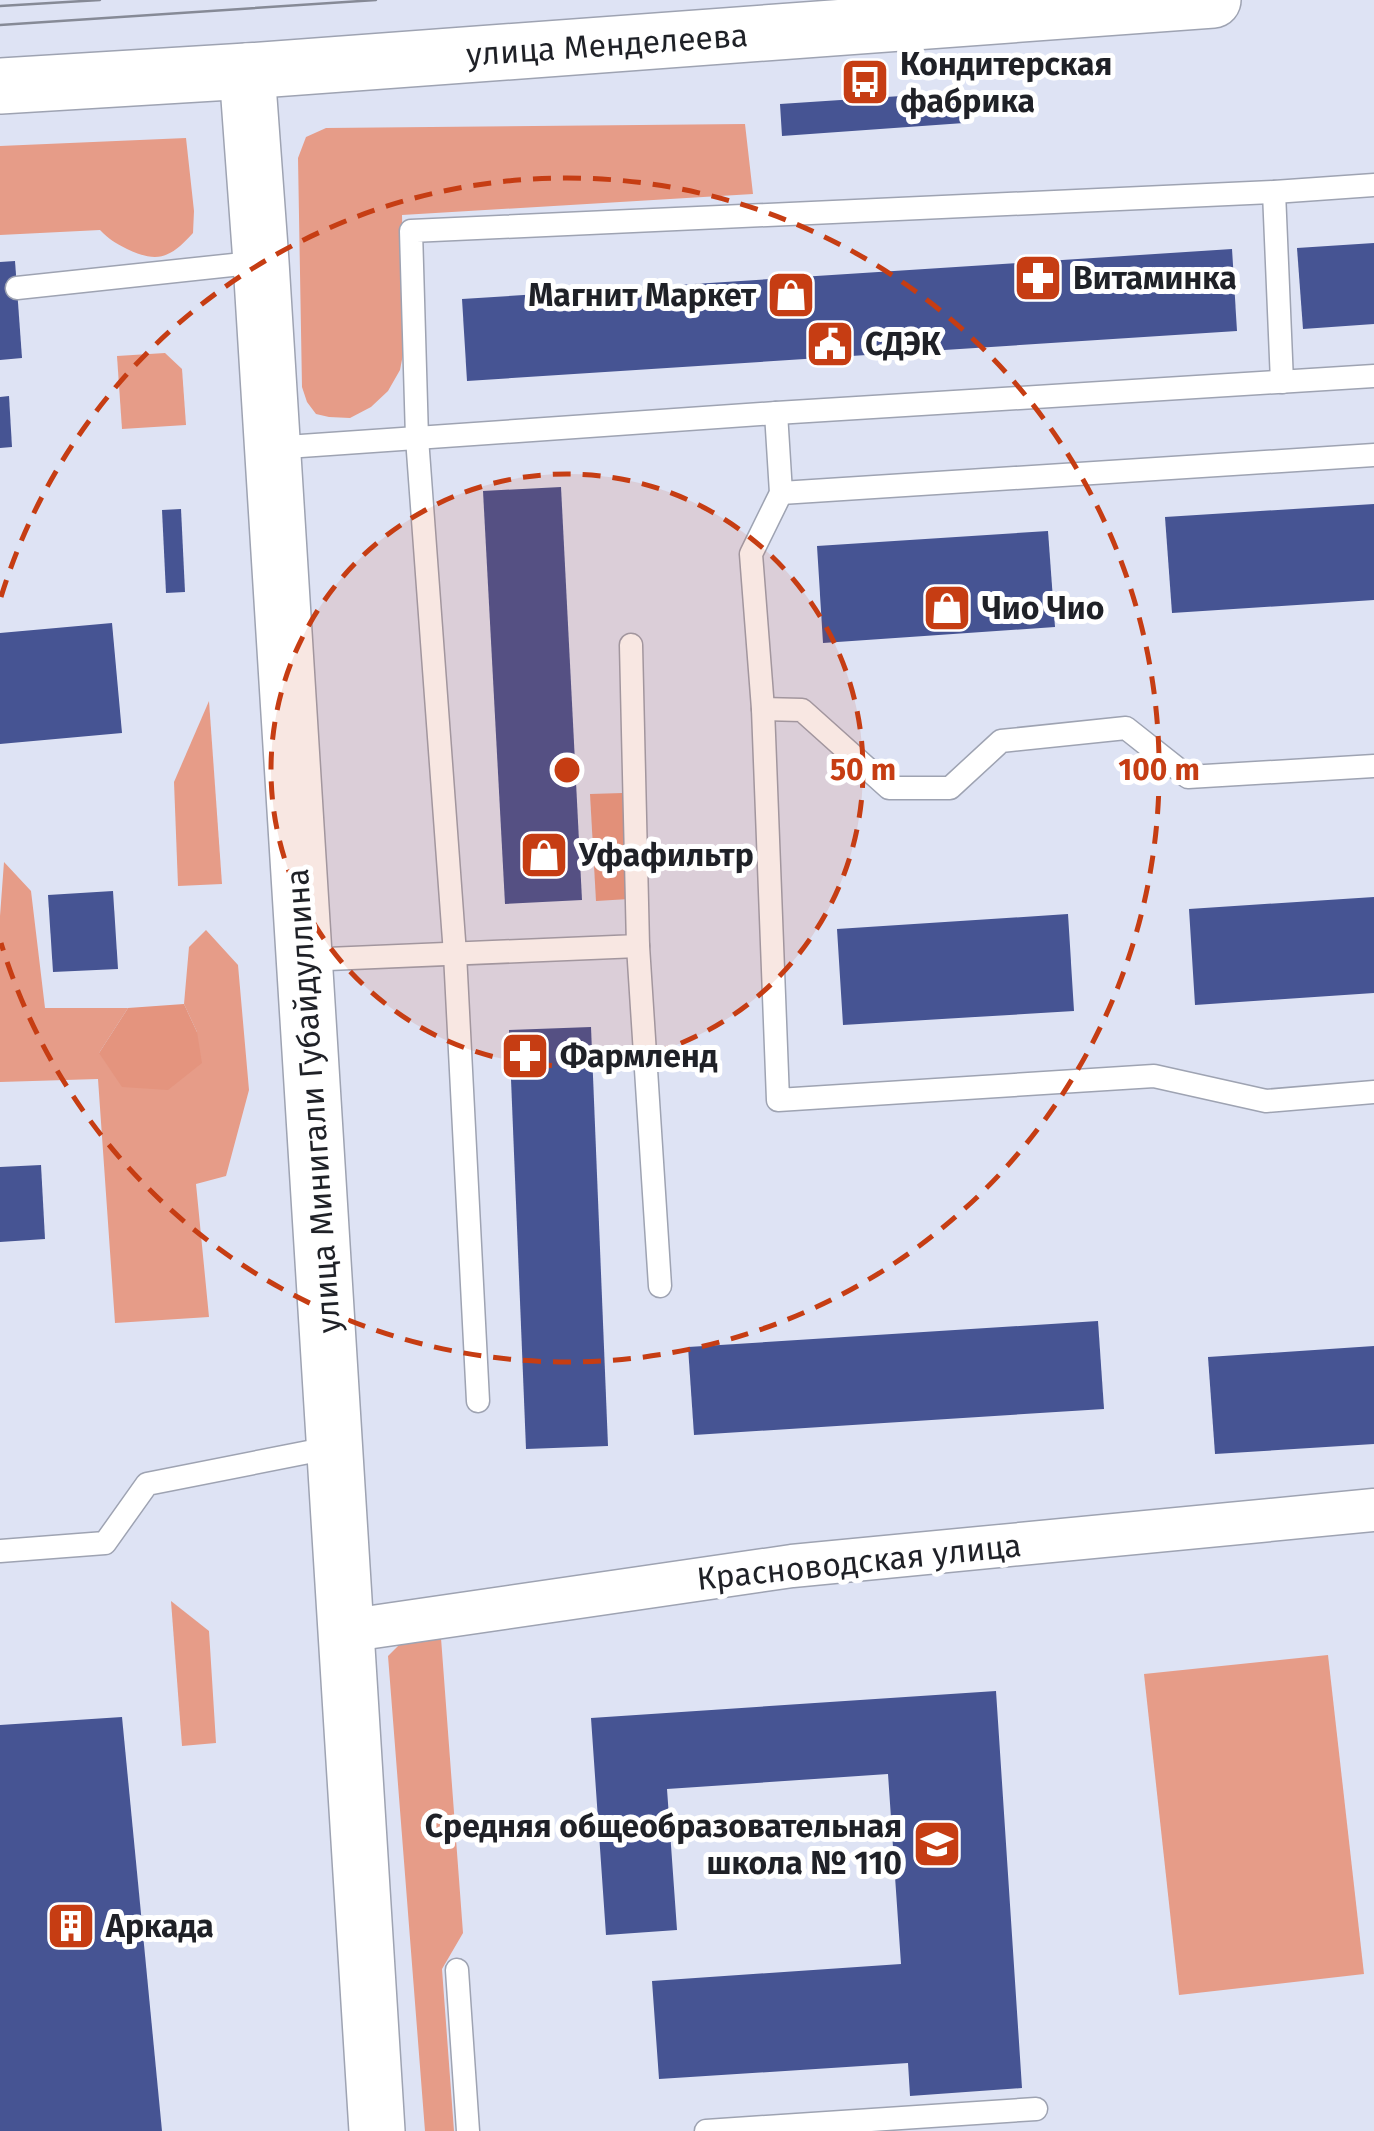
<svg xmlns="http://www.w3.org/2000/svg" width="1374" height="2131" viewBox="0 0 1374 2131" font-family="'Fira Sans',sans-serif">
  <rect width="100%" height="100%" fill="#dee3f4"/>
  <!-- green -->
  <g fill="#e69c88">
    <path d="M745,124L753,194L402,215L405,344L400,370L388,391L371,407L350,418L329,417L316,414L307,402L302,387L298,158L306,137L326,128Z"/>
    <path d="M186,138L194,211L193,233C171,257 159,264 127,249C115,243 109,239 100,230L0,235V146Z"/>
    <path d="M165,353L182,369L186,425L122,429L117,356Z"/>
    <path d="M209,701L222,884L178,886L174,782Z"/>
    <path d="M623,793L629,899L596,901L590,794Z"/>
    <path d="M4,862L31,891L45,1008H128L99,1053L197,1032L184,1004L189,947L206,930L238,965L249,1090L226,1176L196,1184L209,1317L115,1323L98,1079L0,1082V916Z"/>
    <path d="M171,1601L209,1631L216,1743L182,1746Z"/>
    <path d="M441,1638L463,1933L442,1969L454,2131H425L388,1656L403,1641Z"/>
    <path d="M1328,1655L1364,1974L1179,1995L1144,1674Z"/>
  </g>
  <!-- forest -->
  <path fill="#e4947e" d="M184,1004L197,1032L202,1063L168,1090L122,1087L99,1053L128,1008Z"/>
  <!-- building -->
  <g fill="#465493">
    <path d="M962,92L964,123L782,136L780,104Z"/>
    <path d="M1374,243V324L1303,329L1297,248Z"/>
    <path d="M1232,249L1237,331L467,381L462,299Z"/>
    <path d="M15,261L22,358L0,360V262Z"/>
    <path d="M9,396L12,447L0,448V397Z"/>
    <path d="M561,487L582,900L505,904L483,491Z"/>
    <path d="M1374,504V600L1172,613L1165,517Z"/>
    <path d="M181,509L185,592L166,593L162,510Z"/>
    <path d="M1048,531L1055,627L823,643L817,546Z"/>
    <path d="M112,623L122,733L0,744V633Z"/>
    <path d="M113,891L118,969L53,972L48,895Z"/>
    <path d="M1374,897V993L1195,1005L1189,909Z"/>
    <path d="M1068,914L1074,1011L843,1025L837,929Z"/>
    <path d="M591,1027L608,1446L526,1449L509,1030Z"/>
    <path d="M41,1165L45,1239L0,1242V1167Z"/>
    <path d="M1098,1321L1104,1409L694,1435L688,1347Z"/>
    <path d="M1374,1346V1444L1215,1454L1208,1357Z"/>
    <path d="M996,1691L1022,2088L910,2096L908,2063L659,2079L652,1981L901,1964L888,1774L667,1789L677,1930L606,1935L591,1718Z"/>
    <path d="M122,1717L162,2131H0V1725Z"/>
  </g>
  <g fill="none" stroke-linecap="round" stroke-linejoin="round">
    <!-- service casing -->
    <g stroke="#9ea3b2" stroke-width="25">
      <g id="service">
        <path d="M1274,192L1282,382"/>
        <path d="M17,288L261,262"/>
        <path d="M776,413L781,493L751,554L763,709L778,1100L1154,1076L1266,1101L1374,1092"/>
        <path d="M272,448L776,413L1374,376"/>
        <path d="M781,493L1374,455"/>
        <path d="M763,709L802,710L889,788H950L1001,741L1126,728L1188,777L1374,766"/>
        <path d="M638,946L660,1286"/>
        <path d="M304,960L638,946L631,645"/>
        <path d="M478,1401L455,954L417,438L411,231L1274,192L1374,185"/>
        <path d="M0,1551L105,1543L147,1484L334,1447"/>
        <path d="M457,1970L468,2131"/>
        <path d="M706,2131L1036,2109"/>
      </g>
    </g>
    <!-- minor casing -->
    <g stroke="#9ea3b2" stroke-width="45">
      <path id="minor" d="M345,1631L792,1566L1374,1510"/>
    </g>
    <!-- secondary casing -->
    <g stroke="#9ea3b2" stroke-width="58">
      <g id="secondary">
        <path d="M247,71L261,262L377,2131"/>
        <path d="M0,86L247,71L1213,0"/>
      </g>
    </g>
    <!-- service -->
    <use href="#service" stroke="#fff" stroke-width="22"/>
    <!-- minor -->
    <use href="#minor" stroke="#fff" stroke-width="42"/>
    <!-- secondary -->
    <use href="#secondary" stroke="#fff" stroke-width="55"/>
    <!-- tram -->
    <g stroke="#868a96" stroke-width="2.5">
      <path d="M0,6L100,0"/>
      <path d="M0,25L376,0"/>
    </g>
  </g>
  <!-- distance rings -->
  <circle cx="567" cy="770" r="296" fill="#c63d13" fill-opacity=".12"/>
  <g fill="none" stroke="#c63d13" stroke-width="5" stroke-dasharray="18 12">
    <circle cx="567" cy="770" r="296"/>
    <path d="M1 597A592 592 0 1 1 1 943"/>
  </g>
  <!-- icons -->
  <defs>
    <g id="bus-square" transform="scale(2.5)"><rect x="-9" y="-9" width="18" height="18" rx="4" fill="#c63d13" stroke="#fff"/><path d="M-5-6H5V4H4V6H2V4H-2V6H-4V4H-5ZM-3.5-4V0h7V-4ZM-3.5 1.2v1.5H-2V1.2ZM2 1.2v1.5H3.5V1.2Z" fill="#fff"/></g>
    <g id="pharmacy-square" transform="scale(2.5)"><rect x="-9" y="-9" width="18" height="18" rx="4" fill="#c63d13" stroke="#fff"/><path d="M-2-6h4v4h4v4h-4v4h-4v-4h-4v-4h4Z" fill="#fff"/></g>
    <g id="shop-square" transform="scale(2.5)"><rect x="-9" y="-9" width="18" height="18" rx="4" fill="#c63d13" stroke="#fff"/><path d="M-5-2.5h2.3a2.7 3.5 0 0 1 5.4 0H5L5.5 6h-11ZM-1.5-2.5h3a1.5 2.3 0 0 0-3 0Z" fill="#fff"/></g>
    <g id="civic-square" transform="scale(2.5)"><rect x="-9" y="-9" width="18" height="18" rx="4" fill="#c63d13" stroke="#fff"/><path d="M-.6-6.5H3V-4.5H.6V-3L4-1V1h2V6H-6V1h2V-1L-.6-3ZM-1.2 2.5V6h2.4V2.5Z" fill="#fff"/></g>
    <g id="school-square" transform="scale(2.5)"><rect x="-9" y="-9" width="18" height="18" rx="4" fill="#c63d13" stroke="#fff"/><path d="M0-5L7-2L0 1L-7-2ZM-4 1L0 2.5L4 1V4Q0 6-4 4Z" fill="#fff"/></g>
    <g id="building-square" transform="scale(2.5)"><rect x="-9" y="-9" width="18" height="18" rx="4" fill="#c63d13" stroke="#fff"/><path d="M-4-6H4V6H1V3H-1V6H-4ZM-2.5-4.3h1.7v1.8h-1.7ZM.8-4.3h1.7v1.8H.8ZM-2.5-1h1.7V.8h-1.7ZM.8-1h1.7V.8H.8Z" fill="#fff"/></g>
  </defs>
  <g fill-rule="evenodd">
    <use href="#bus-square" x="865" y="82"/>
    <use href="#pharmacy-square" x="1038" y="278"/>
    <use href="#shop-square" x="791" y="295"/>
    <use href="#civic-square" x="830" y="344"/>
    <use href="#shop-square" x="947" y="608"/>
    <use href="#shop-square" x="544" y="855"/>
    <use href="#pharmacy-square" x="525" y="1056"/>
    <use href="#school-square" x="937" y="1844"/>
    <use href="#building-square" x="71" y="1926"/>
  </g>
  <g text-anchor="middle" stroke-width="10" stroke-linejoin="round" paint-order="stroke">
    <!-- street labels -->
    <g font-size="32" fill="#1f2127" stroke="#fff">
      <text transform="translate(607 45) rotate(-4)" y="11">улица Менделеева</text>
      <text transform="translate(313 1101) rotate(-94)" y="11">улица Минигали Губайдуллина</text>
      <text transform="translate(859 1562) rotate(-6)" y="11">Красноводская улица</text>
    </g>
    <!-- poi labels -->
    <g font-size="32" font-weight="bold" fill="#1f2127" stroke="#fff" text-anchor="start">
      <text x="900" y="75">Кондитерская<tspan x="900" dy="37">фабрика</tspan></text>
      <text x="1073" y="289">Витаминка</text>
      <text x="756" y="306" text-anchor="end">Магнит Маркет</text>
      <text x="865" y="355">СДЭК</text>
      <text x="982" y="619">Чио Чио</text>
      <text x="579" y="866">Уфафильтр</text>
      <text x="560" y="1067">Фармленд</text>
      <text x="902" y="1837" text-anchor="end">Средняя общеобразовательная<tspan x="902" dy="37">школа № 110</tspan></text>
      <text x="106" y="1937">Аркада</text>
    </g>
  </g>
  <circle cx="567" cy="770" r="15" fill="#c63d13" stroke="#fff" stroke-width="5"/>
  <g font-size="30" text-anchor="middle" font-weight="bold" fill="#c63d13" stroke="#fff" stroke-width="10" stroke-linejoin="round" paint-order="stroke">
    <text x="863" y="780">50 m</text>
    <text x="1159" y="780">100 m</text>
  </g>
</svg>
